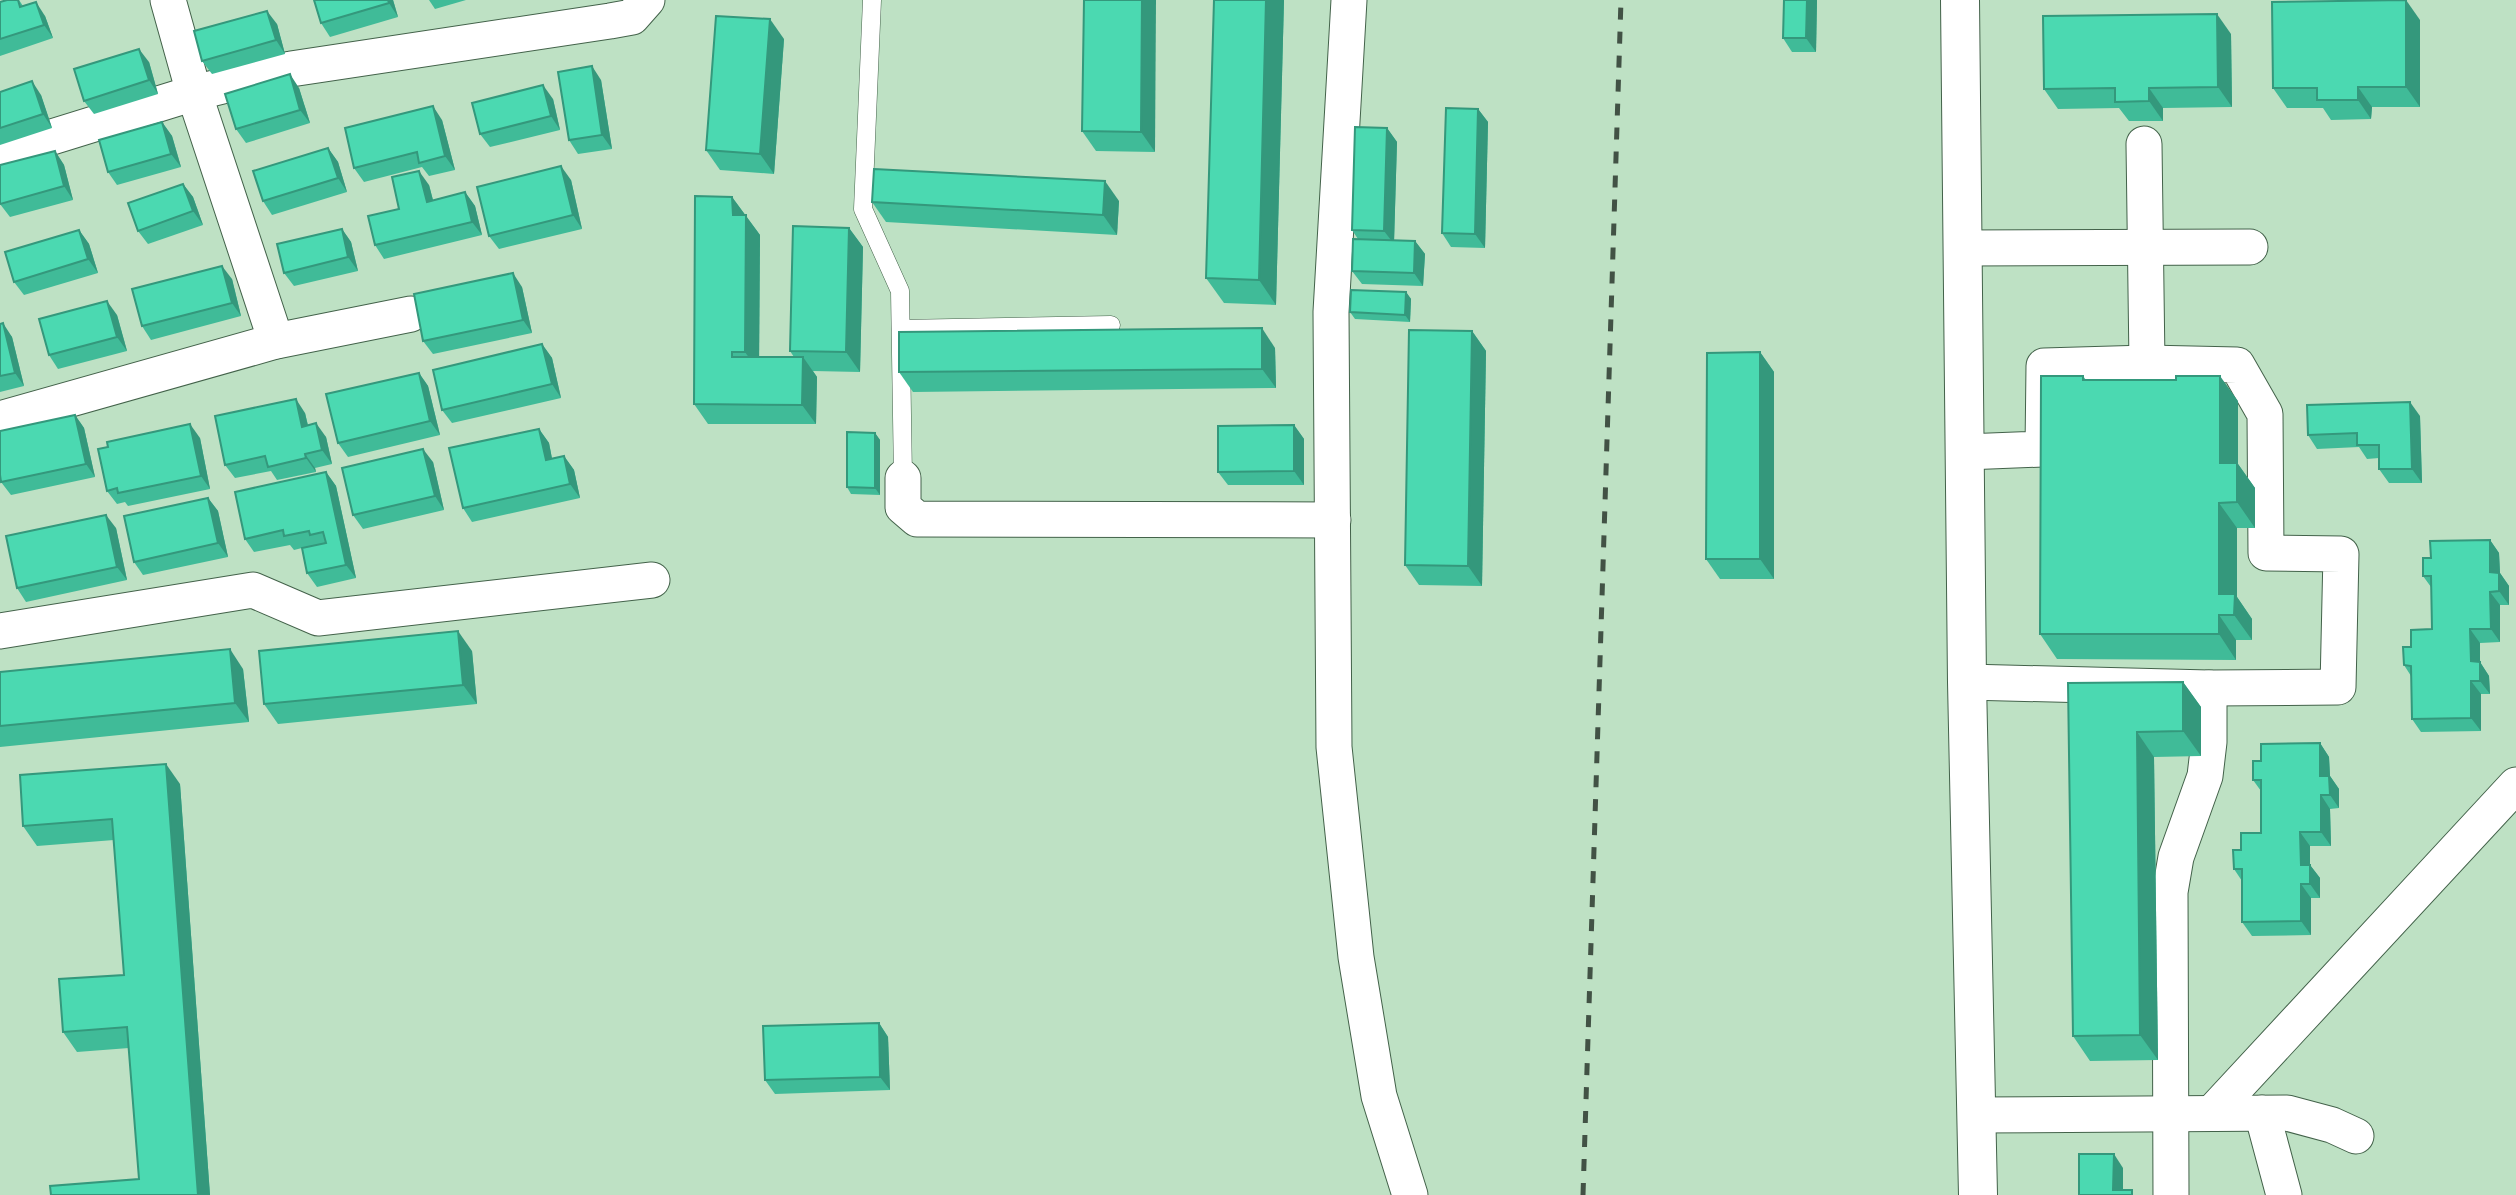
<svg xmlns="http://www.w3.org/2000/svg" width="2516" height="1195" viewBox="0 0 2516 1195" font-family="Roboto,sans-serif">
  <rect width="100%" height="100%" fill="#bee1c4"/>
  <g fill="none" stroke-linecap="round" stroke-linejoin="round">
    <!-- lane casing -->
    <g stroke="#43624a" stroke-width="19">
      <g id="lane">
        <path d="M872,0L863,209L900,291L903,478"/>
        <path d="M901,329L1111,325"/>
      </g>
    </g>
    <!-- street casing -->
    <g stroke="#43624a" stroke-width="37">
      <g id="street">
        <path d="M168,0L194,93L276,341"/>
        <path d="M1349,0L1331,312L1334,747L1356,957L1379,1096L1410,1195"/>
        <path d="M2144,144L2147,363"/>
        <path d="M0,153L194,93L291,69L610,21L632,17L647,0"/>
        <path d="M1963,248L2250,247"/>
        <path d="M0,419L276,341L411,314"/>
        <path d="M1965,452L2043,449L2044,366L2147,363L2237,365L2265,414L2266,553L2341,554L2338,687L2209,688L1967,682"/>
        <path d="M903,478V507L917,519L1333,520"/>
        <path d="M0,631L253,590L318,618L652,580"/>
        <path d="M2212,1113L2516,785"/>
        <path d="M2262,1113L2284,1195"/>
        <path d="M1976,1115L2287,1113L2332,1125L2356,1136"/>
        <path d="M2171,1195L2170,892L2176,857L2205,776L2209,742V688"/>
      </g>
    </g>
    <!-- primary casing -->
    <g stroke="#43624a" stroke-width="40">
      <path id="primary" d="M1960,0L1967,682L1978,1195"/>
    </g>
    <!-- lane -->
    <use href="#lane" stroke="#fff" stroke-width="18"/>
    <!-- street -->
    <use href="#street" stroke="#fff" stroke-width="35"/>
    <!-- primary -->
    <use href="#primary" stroke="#fff" stroke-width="38"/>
    <!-- rail -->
    <path stroke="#425245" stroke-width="5" stroke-dasharray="12 12" stroke-linecap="butt" d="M1583,1195L1621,0"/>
  </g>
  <!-- wall -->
  <g fill="#40bb98">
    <path d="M19,0L23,6L45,16L53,38L0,56V2Z"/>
    <path d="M393,0L398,17L330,37L321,23Z"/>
    <path d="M429,0H466L435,9Z"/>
    <path d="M1084,0L1155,152L1096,151L1082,131Z"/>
    <path d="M1214,0H1284L1276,305L1224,303L1206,278Z"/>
    <path d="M1784,0H1817L1816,52H1792L1783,38Z"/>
    <path d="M2420,20V107H2372L2371,119L2331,120L2323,108H2287L2273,88Z"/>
    <path d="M277,24L285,54L212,74L202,61Z"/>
    <path d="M2231,34L2232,107L2163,108V121H2129L2119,108L2058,109L2044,89Z"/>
    <path d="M784,39L774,174L720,170L706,150Z"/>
    <path d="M149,62L158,94L94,114L84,101Z"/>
    <path d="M601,80L612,149L578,154L569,140Z"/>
    <path d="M299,88L310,123L246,143L236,129Z"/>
    <path d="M0,92L41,95L52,128L0,145Z"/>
    <path d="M553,99L560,130L490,147L480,134Z"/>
    <path d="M1478,109L1488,122L1485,248L1451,247L1442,233Z"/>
    <path d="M442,120L455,170L429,176L422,167L364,182L354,168Z"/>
    <path d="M162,122L172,136L181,167L117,185L108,172Z"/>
    <path d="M1387,128L1397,142L1394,240L1415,241L1425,254L1423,286L1362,284L1352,271L1358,239L1352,230Z"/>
    <path d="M328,148L338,162L347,192L272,215L263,201Z"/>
    <path d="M55,151L64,165L73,200L10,217L0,204Z"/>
    <path d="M571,180L582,229L499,249L489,236Z"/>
    <path d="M183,184L193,197L203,225L148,244L138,231Z"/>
    <path d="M429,185L433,200L465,192L475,206L482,235L384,259L375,245L399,209Z"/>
    <path d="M732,197L760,235L759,357H794L790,351L849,228L863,247L860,372L813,371L817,377L816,424H708L694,404Z"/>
    <path d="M1119,201L1117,235L886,222L872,202Z"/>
    <path d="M342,229L351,242L358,271L294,286L284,273Z"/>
    <path d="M79,230L89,244L98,273L24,295L14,282Z"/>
    <path d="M232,279L241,316L151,340L142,326Z"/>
    <path d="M522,287L532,333L433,354L423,341Z"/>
    <path d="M1406,292L1411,299L1410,322L1355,319L1350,312Z"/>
    <path d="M117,315L127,351L58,369L49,355Z"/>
    <path d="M0,324L12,337L24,386L0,392Z"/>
    <path d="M1472,331L1486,351L1482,586L1419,585L1405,565Z"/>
    <path d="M542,344L552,358L561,398L452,423L442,410Z"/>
    <path d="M1275,348L1276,388L913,392L899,372Z"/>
    <path d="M1760,352L1774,372V579H1720L1706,559Z"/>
    <path d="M419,373L428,386L440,435L348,457L338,443Z"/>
    <path d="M2083,376L2086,380L2238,401V464L2255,488V528H2237V597L2252,619V640H2236V660L2057,659L2040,634Z"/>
    <path d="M305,413L308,425L326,437L332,464L315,468L316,472L277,480L271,471L235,478L225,465Z"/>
    <path d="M75,415L84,428L95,477L11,495L1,482Z"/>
    <path d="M2420,416L2422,483H2389L2379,469V458L2367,459L2359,447L2317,449L2308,435Z"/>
    <path d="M1294,425L1304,439V485H1228L1218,472Z"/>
    <path d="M539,429L549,443L552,459L564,456L574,470L580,498L472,522L463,508Z"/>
    <path d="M875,433L880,440V495L851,494L847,487Z"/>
    <path d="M200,438L210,489L128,506L125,502L117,504L107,491Z"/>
    <path d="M433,462L444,510L363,529L353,515Z"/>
    <path d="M326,472L336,486L356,578L317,587L307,573L302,548L294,550L290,545L254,552L245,539Z"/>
    <path d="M208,498L218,511L228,557L143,575L134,562Z"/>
    <path d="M116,528L127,580L26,602L17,588Z"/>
    <path d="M2490,540L2499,553L2500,573L2509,586V605H2500V642L2480,643V662L2489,676L2490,694H2481V731L2421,732L2412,719L2411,676L2404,665L2411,647L2432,629L2431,587L2423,576Z"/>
    <path d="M472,651L477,704L278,724L264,704Z"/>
    <path d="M243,669L249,722L0,747V672Z"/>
    <path d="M2183,682L2201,707V756L2154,757L2158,1060L2090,1061L2073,1036L2068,683Z"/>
    <path d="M2320,743L2329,757L2330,776L2339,789V808L2330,809L2331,846H2310V865L2320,878V898H2311V935L2252,936L2242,922V881L2234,869L2241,850L2261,833V791L2253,780L2261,761Z"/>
    <path d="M180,784L210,1195L139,1179L129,1048L77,1052L63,1032L124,975L114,840L37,846L23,826Z"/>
    <path d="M879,1023L888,1037L890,1090L775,1094L765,1080Z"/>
  </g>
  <!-- shaded-wall -->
  <g fill="#34987c">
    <path d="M388,0H393L398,17L389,3Z"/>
    <path d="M1142,0H1156L1155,152L1141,132Z"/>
    <path d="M1266,0H1284L1276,305L1259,280Z"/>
    <path d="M1807,0H1817L1816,52L1806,38Z"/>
    <path d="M2406,0L2420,20V107L2406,87Z"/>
    <path d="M36,2L45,16L53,38L44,25Z"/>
    <path d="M267,11L277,24L285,54L276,40Z"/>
    <path d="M2217,14L2231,34L2232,107L2218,87Z"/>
    <path d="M770,19L784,39L774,174L760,154Z"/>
    <path d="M139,49L149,62L158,94L149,80Z"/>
    <path d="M592,66L601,80L612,149L602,135Z"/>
    <path d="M290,74L299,88L310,123L300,110Z"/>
    <path d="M32,81L41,95L52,128L43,114Z"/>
    <path d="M543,85L553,99L560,130L551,116Z"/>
    <path d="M2358,87L2372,107L2371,119L2358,100Z"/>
    <path d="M2149,88L2163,108V121L2149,101Z"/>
    <path d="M433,106L442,120L455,170L445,156Z"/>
    <path d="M1478,109L1488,122L1485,248L1475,234Z"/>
    <path d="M162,122L172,136L181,167L171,154Z"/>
    <path d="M1387,128L1397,142L1394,244L1384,231Z"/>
    <path d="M328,148L338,162L347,192L338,178Z"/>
    <path d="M55,151L64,165L73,200L64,186Z"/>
    <path d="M561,166L571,180L582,229L573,215Z"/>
    <path d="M419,171L429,185L437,216L427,202Z"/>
    <path d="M1105,181L1119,201L1117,235L1103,215Z"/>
    <path d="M183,184L193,197L203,225L193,211Z"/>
    <path d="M465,192L475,206L482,235L472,222Z"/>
    <path d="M732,197L760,235L759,372L745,352L733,215Z"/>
    <path d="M849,228L863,247L860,372L846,352Z"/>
    <path d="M342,229L351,242L358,271L348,257Z"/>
    <path d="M79,230L89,244L98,273L88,259Z"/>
    <path d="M1415,241L1425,254L1423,286L1414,273Z"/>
    <path d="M222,266L232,279L241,316L232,303Z"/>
    <path d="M513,273L522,287L532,333L523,320Z"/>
    <path d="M1406,292L1411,299L1410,322L1405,315Z"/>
    <path d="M107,301L117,315L127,351L117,337Z"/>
    <path d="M3,323L12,337L24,386L15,373Z"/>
    <path d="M1262,328L1275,348L1276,388L1262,369Z"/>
    <path d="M1472,331L1486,351L1482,586L1468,566Z"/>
    <path d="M542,344L552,358L561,398L552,384Z"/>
    <path d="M1760,352L1774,372V579L1760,559Z"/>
    <path d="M803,357L817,377L816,424L802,405Z"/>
    <path d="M419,373L428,386L440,435L430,421Z"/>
    <path d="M2220,376L2238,401V464L2255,488V528L2237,502L2220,463Z"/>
    <path d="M296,399L305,413L311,440L302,427Z"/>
    <path d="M2410,402L2420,416L2422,483L2412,469Z"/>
    <path d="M75,415L84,428L95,477L86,464Z"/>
    <path d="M316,423L326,437L332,464L322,450Z"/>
    <path d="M190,424L200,438L210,489L201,476Z"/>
    <path d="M1294,425L1304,439V485L1294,471Z"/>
    <path d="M539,429L549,443L555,474L546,460Z"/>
    <path d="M875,433L880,440V495L875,488Z"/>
    <path d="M423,449L433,462L444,510L435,496Z"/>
    <path d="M305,454L315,468L316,472L306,458Z"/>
    <path d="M564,456L574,470L580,498L570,484Z"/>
    <path d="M326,472L336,486L356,578L346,565Z"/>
    <path d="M208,498L218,511L228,557L218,543Z"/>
    <path d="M2219,503L2237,528V597L2252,619V640L2219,594Z"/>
    <path d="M106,515L116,528L127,580L117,567Z"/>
    <path d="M2490,540L2499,553L2500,573L2509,586V605L2499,591L2490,572Z"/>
    <path d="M2490,592L2500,605V642L2491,629Z"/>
    <path d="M2219,615L2236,640V660L2219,634Z"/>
    <path d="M2470,629L2480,643V662L2489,676L2490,694L2480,681L2471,661Z"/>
    <path d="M458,631L472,651L477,704L463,685Z"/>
    <path d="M230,649L243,669L249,722L235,703Z"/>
    <path d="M2471,681L2481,694V731L2471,718Z"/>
    <path d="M2183,682L2201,707V756L2183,731Z"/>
    <path d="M2137,732L2154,757L2158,1060L2140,1035Z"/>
    <path d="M2320,743L2329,757L2330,776L2339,789V808L2330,795L2320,776Z"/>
    <path d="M166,764L180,784L210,1195H198Z"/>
    <path d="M2321,795L2330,809L2331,846L2321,832Z"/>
    <path d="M2300,832L2310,846V865L2320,878V898L2310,884L2301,865Z"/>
    <path d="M2301,884L2311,898V935L2301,921Z"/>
    <path d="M879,1023L888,1037L890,1090L880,1077Z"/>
    <path d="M2114,1154L2123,1168V1195L2113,1190Z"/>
  </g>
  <!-- building -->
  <g fill="#4bd9b1" stroke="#34987c" stroke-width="2">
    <path d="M7,0H18L20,7L36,2L44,25L0,39V2Z"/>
    <path d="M314,0H388L389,3L321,23Z"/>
    <path d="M1084,0H1142L1141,132L1082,131Z"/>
    <path d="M1214,0H1266L1259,280L1206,278Z"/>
    <path d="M1784,0H1807L1806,38H1783Z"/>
    <path d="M2406,0V87H2358V100H2317V88H2273L2272,2Z"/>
    <path d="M267,11L276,40L202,61L194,31Z"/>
    <path d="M2217,14L2218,87L2149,88V101L2115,102V88L2044,89L2043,16Z"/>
    <path d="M716,16L770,19L760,154L706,150Z"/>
    <path d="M139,49L149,80L84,101L74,69Z"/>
    <path d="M592,66L602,135L569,140L558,72Z"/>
    <path d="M290,74L300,110L236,129L225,94Z"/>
    <path d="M32,81L43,114L0,128V92Z"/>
    <path d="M543,85L551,116L480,134L472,103Z"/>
    <path d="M433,106L445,156L419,163L417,152L354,168L345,128Z"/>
    <path d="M1446,108L1478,109L1475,234L1442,233Z"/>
    <path d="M162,122L171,154L108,172L99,140Z"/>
    <path d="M1355,127L1387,128L1384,231L1352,230Z"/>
    <path d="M328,148L338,178L263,201L253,171Z"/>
    <path d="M55,151L64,186L0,204V165Z"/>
    <path d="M561,166L573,215L489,236L477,187Z"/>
    <path d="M874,169L1105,181L1103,215L872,202Z"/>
    <path d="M419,171L427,202L465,192L472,222L375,245L368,216L399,209L392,177Z"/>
    <path d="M183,184L193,211L138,231L128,203Z"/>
    <path d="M695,196L732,197L733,215H746L745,352H732V357H803L802,405L694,404Z"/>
    <path d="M793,226L849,228L846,352L790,351Z"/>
    <path d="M342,229L348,257L284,273L277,244Z"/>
    <path d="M79,230L88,259L14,282L5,252Z"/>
    <path d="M1353,239L1415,241L1414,273L1352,271Z"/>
    <path d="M222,266L232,303L142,326L132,289Z"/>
    <path d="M513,273L523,320L423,341L414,294Z"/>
    <path d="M1351,290L1406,292L1405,315L1350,312Z"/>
    <path d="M107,301L117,337L49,355L39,319Z"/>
    <path d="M3,323L15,373L0,376V324Z"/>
    <path d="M1262,328V369L899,372V332Z"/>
    <path d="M1409,330L1472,331L1468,566L1405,565Z"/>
    <path d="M542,344L552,384L442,410L433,370Z"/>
    <path d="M1760,352V559H1706L1707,353Z"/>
    <path d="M419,373L430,421L338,443L326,394Z"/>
    <path d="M2041,376H2083V380H2176V376H2220V463H2237V502L2219,503V594H2235L2234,615H2219V634H2040Z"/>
    <path d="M296,399L302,427L316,423L322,450L305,454L306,458L268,467L265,456L225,465L215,416Z"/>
    <path d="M2410,402L2412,469H2379V445H2357V433L2308,435L2307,405Z"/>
    <path d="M75,415L86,464L1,482L0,475V431Z"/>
    <path d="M190,424L201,476L118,493L117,488L107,491L98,449L108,447L107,442Z"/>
    <path d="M1294,425V471L1218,472V426Z"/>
    <path d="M539,429L546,460L564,456L570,484L463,508L449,448Z"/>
    <path d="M847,432L875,433V488L847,487Z"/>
    <path d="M423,449L435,496L353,515L342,468Z"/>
    <path d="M326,472L346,565L307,573L302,548L326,543L323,532L310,535L309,531L284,536L283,530L245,539L235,492Z"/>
    <path d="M208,498L218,543L134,562L124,516Z"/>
    <path d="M106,515L117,567L17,588L6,536Z"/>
    <path d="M2490,540V572L2499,573V591L2490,592L2491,629H2470L2471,661L2480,662V681H2471V718L2412,719L2411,666L2404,665L2403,647H2411V630L2432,629L2431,576H2423V558H2431L2430,541Z"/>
    <path d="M458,631L463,685L264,704L259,651Z"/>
    <path d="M230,649L235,703L0,726V672Z"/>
    <path d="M2183,682V731L2137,732L2140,1035L2073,1036L2068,683Z"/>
    <path d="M2320,743V776H2329L2330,795H2321V832H2300L2301,865H2310V884H2301V921L2242,922V869H2234L2233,850H2241V833H2261V780H2253V761H2261V744Z"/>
    <path d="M166,764L198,1195H51L50,1186L139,1179L127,1027L63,1032L59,979L124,975L112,819L23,826L20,775Z"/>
    <path d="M879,1023L880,1077L765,1080L763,1026Z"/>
    <path d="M2079,1154H2114L2113,1190H2132V1195H2079Z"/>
  </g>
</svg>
